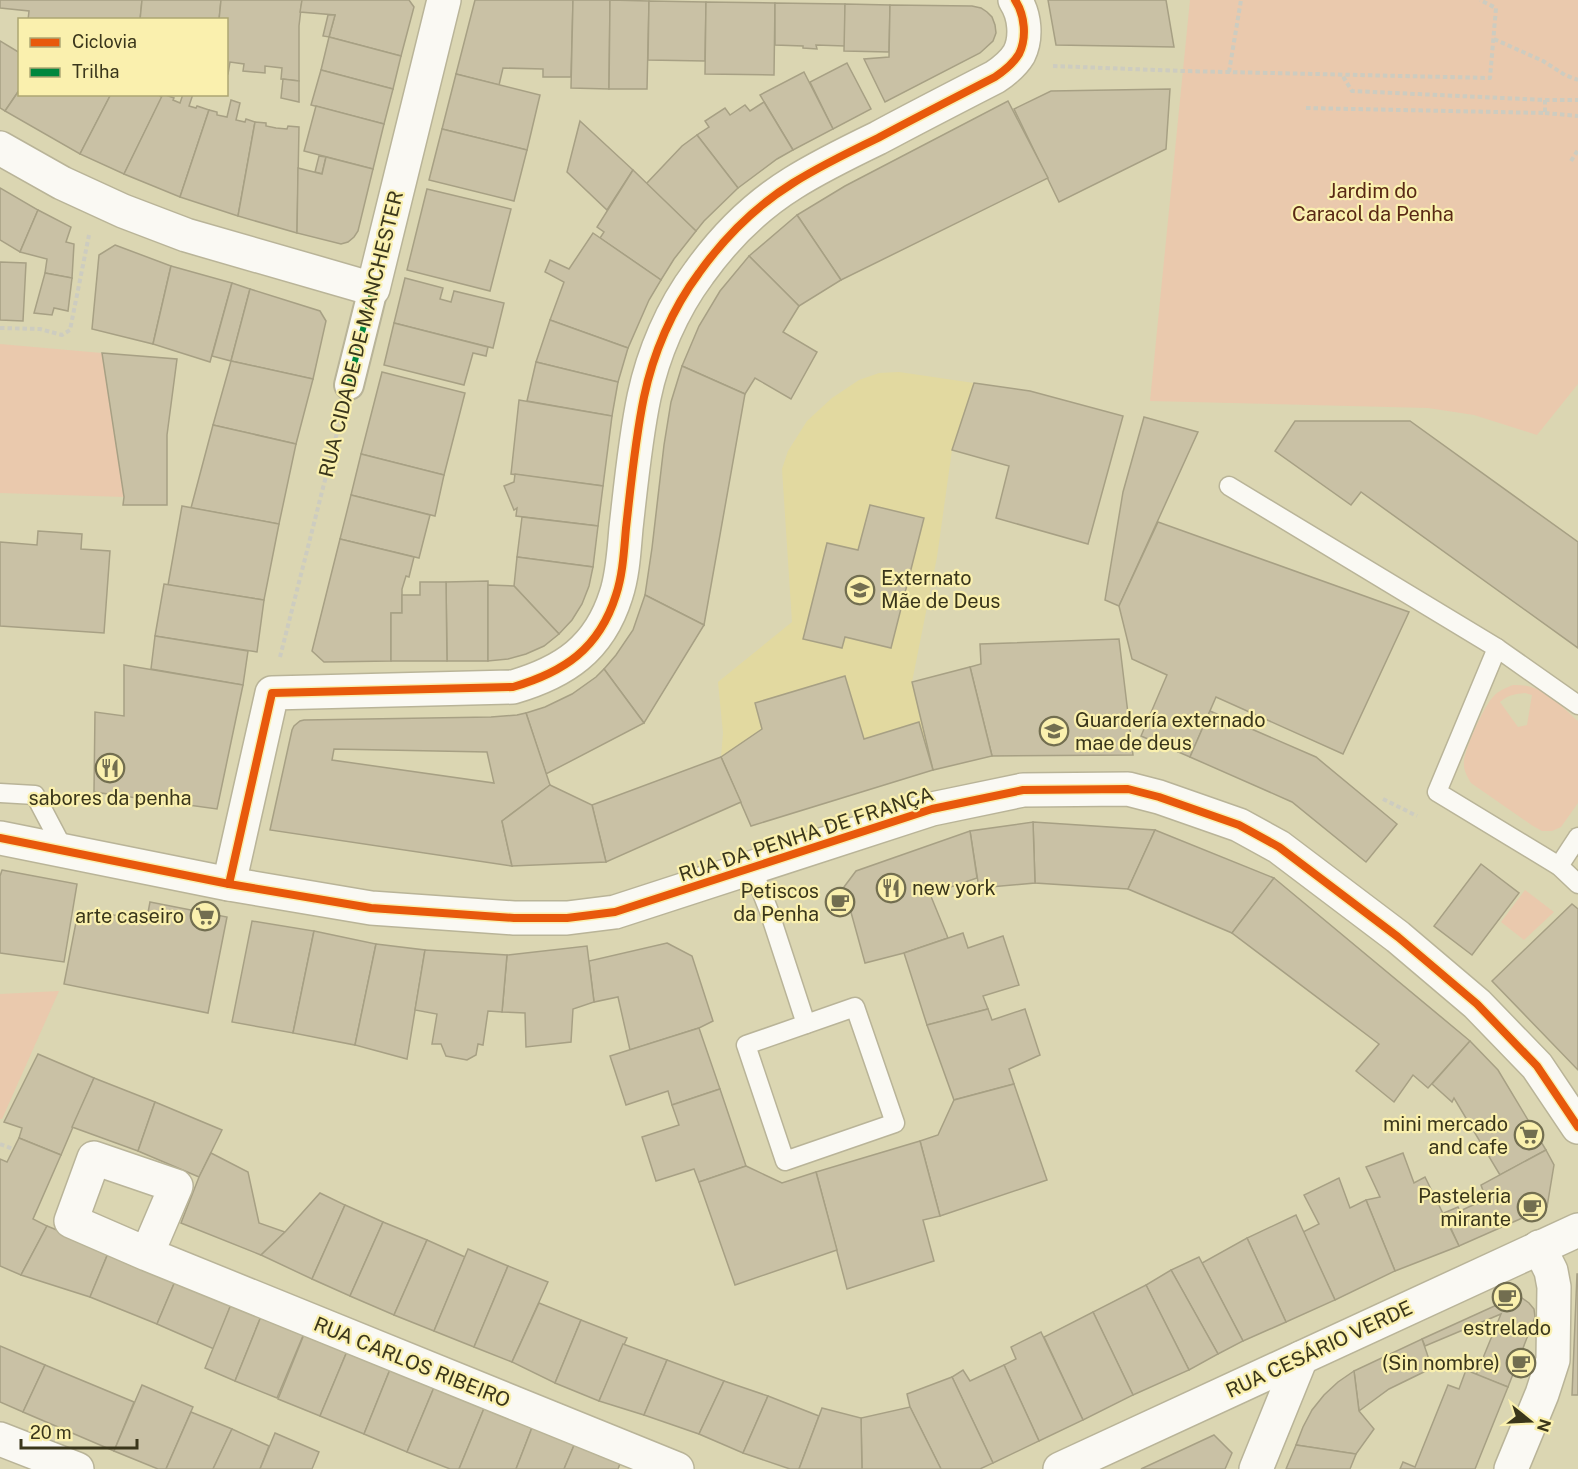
<svg xmlns="http://www.w3.org/2000/svg" width="1578" height="1469" viewBox="0 0 1578 1469" font-family="'Public Sans',sans-serif">
  <rect width="100%" height="100%" fill="#dbd6b2"/>
  <!-- built -->
  <path fill="#e2d9a0" d="M899,372L974,383L952,450L937,557L912,682L933,770L751,826L721,757L723,733L718,682L792,622L782,469L788,451L807,421L832,398L859,380L879,373Z"/>
  <!-- green -->
  <g fill="#eac9ad" fill-rule="evenodd">
    <path d="M1190,0H1578V384L1537,435L1474,415L1428,408L1150,401Z"/>
    <path d="M0,344L102,353L124,497L0,493Z"/>
    <path d="M1513,685C1544,684 1556,702 1578,721V803L1561,827L1552,831H1542L1533,826L1471,783C1467,776 1463,770 1464,761C1465,748 1484,706 1493,697C1499,690 1506,688 1513,685ZM1525,693L1532,695L1527,725L1518,727L1500,702C1508,695 1515,694 1525,693Z"/>
    <path d="M1525,890L1554,912L1524,940L1501,922Z"/>
    <path d="M59,991L2,1119H0V994Z"/>
  </g>
  <!-- building -->
  <g fill="#c9c1a5" stroke="#a7a084" stroke-width="1.5" fill-rule="evenodd">
    <path d="M0,0H142L140,20H28L29,11L0,8Z"/>
    <path d="M142,0H221L219,20H140Z"/>
    <path d="M221,0H302L299,26V81L281,79L282,68L265,66V73L243,71L244,64L230,62L228,74H226V20H219Z"/>
    <path d="M302,0H409L414,7L401,56L329,37L335,15L300,12Z"/>
    <path d="M475,0H573L571,77H543V69L503,68L499,85L456,74Z"/>
    <path d="M573,0H610L609,89L571,88Z"/>
    <path d="M610,0L649,1L647,89H609Z"/>
    <path d="M1048,0H1166L1174,47L1056,45Z"/>
    <path d="M649,1L706,2L705,61L648,60Z"/>
    <path d="M706,2L775,3L774,75L705,74Z"/>
    <path d="M775,3L845,4V46L816,45L817,49L803,48V46L775,45Z"/>
    <path d="M845,4L890,5L889,52L844,51Z"/>
    <path d="M890,5L972,6L981,8L987,12L992,17L995,25L996,33L993,41L980,53L885,102L864,59L889,57Z"/>
    <path d="M328,15H335L329,37L323,36Z"/>
    <path d="M329,37L401,56L393,89L321,70Z"/>
    <path d="M0,41L20,53V89L5,111L0,108Z"/>
    <path d="M847,63L871,109L833,129L810,82Z"/>
    <path d="M321,70L393,89L384,124L311,105Z"/>
    <path d="M804,72L833,129L793,150L760,95Z"/>
    <path d="M456,74L540,95L527,150L442,129Z"/>
    <path d="M283,79L299,81V102L281,98Z"/>
    <path d="M20,89V94H111L80,154L5,111Z"/>
    <path d="M1170,89L1166,149L1059,202L1014,109L1051,91Z"/>
    <path d="M111,94H157L162,97L124,174L80,154Z"/>
    <path d="M163,94L174,98L173,100L180,103L183,94H193L189,106L196,108L197,106L209,110L180,197L124,174Z"/>
    <path d="M231,100L240,103L236,120L245,122L246,119L255,122L238,216L180,197L209,110L217,112V115L227,117Z"/>
    <path d="M1008,101L1048,178L841,280L797,215L845,186Z"/>
    <path d="M764,102L793,150L777,159L738,188L697,135L709,127L705,121L725,108L730,115L745,105L750,111Z"/>
    <path d="M316,106L384,124L373,169L304,151Z"/>
    <path d="M580,121L633,170L607,210L567,172Z"/>
    <path d="M255,122L266,123V126L276,128L287,129L288,126L299,127L297,233L238,216Z"/>
    <path d="M442,129L527,150L514,201L429,180Z"/>
    <path d="M697,135L738,188L704,221L696,231L646,184L682,146Z"/>
    <path d="M319,156L326,157L322,174L315,172Z"/>
    <path d="M326,157L373,169L358,231L354,237L348,242L341,244L297,233L298,168L322,174Z"/>
    <path d="M633,170L696,231L674,259L661,280L600,238L604,232L597,227Z"/>
    <path d="M0,188L38,210L20,252L0,240Z"/>
    <path d="M427,189L511,209L490,291L407,270Z"/>
    <path d="M38,210L71,227L66,242L74,244L72,278L45,273L47,259L20,252Z"/>
    <path d="M797,215L841,280L799,306L749,256Z"/>
    <path d="M593,233L661,280L649,300L628,348L550,320L564,282L545,272L550,260L569,269Z"/>
    <path d="M115,245L171,266L153,344L92,329L99,255Z"/>
    <path d="M749,256L799,306L783,332L817,352L791,399L755,378L745,394L682,366L699,326L720,291Z"/>
    <path d="M0,262L26,263L23,321L0,320Z"/>
    <path d="M171,266L232,283L210,362L153,344Z"/>
    <path d="M45,273L72,278L68,311L54,308L52,315L34,313Z"/>
    <path d="M405,278L443,288L440,299L451,302L454,291L504,303L493,348L394,323Z"/>
    <path d="M232,283L250,289L231,361L212,356Z"/>
    <path d="M250,289L320,311L326,321L313,379L231,361Z"/>
    <path d="M550,320L628,348L618,382L536,362Z"/>
    <path d="M394,323L488,347L486,356L473,353L464,385L384,365Z"/>
    <path d="M102,353L177,359L167,435V505H123L124,497Z"/>
    <path d="M231,361L313,379L296,444L213,425Z"/>
    <path d="M536,362L618,382L612,416L527,401Z"/>
    <path d="M682,366L745,394L704,625L645,595L652,548L664,445L671,402Z"/>
    <path d="M382,372L465,393L444,475L361,454Z"/>
    <path d="M974,383L1030,391L1123,416L1088,544L996,518L1009,466L952,450Z"/>
    <path d="M519,400L612,416L603,486L511,474Z"/>
    <path d="M1144,417L1198,432L1119,606L1105,600L1123,492Z"/>
    <path d="M1295,421H1410L1578,542V648L1361,492L1351,505L1275,451Z"/>
    <path d="M213,425L296,444L279,524L191,508Z"/>
    <path d="M361,454L444,475L435,516L351,495Z"/>
    <path d="M515,474L603,486L598,526L516,516L517,508L514,510L504,486L514,482Z"/>
    <path d="M351,495L430,515L419,558L340,539Z"/>
    <path d="M870,505L924,518L891,648L845,637L842,648L803,639L827,543L858,550Z"/>
    <path d="M182,506L279,524L264,600L168,585Z"/>
    <path d="M522,517L598,526L593,567L517,557Z"/>
    <path d="M1158,522L1409,612L1343,754L1216,697L1190,757L1141,736L1167,675L1132,659L1119,606Z"/>
    <path d="M38,531L82,534L81,549L110,551L104,633L0,626V542L37,545Z"/>
    <path d="M340,539L414,557L409,577L406,576L402,589V613H391V661L324,662L312,651Z"/>
    <path d="M517,557L593,567L589,586L582,604L572,620L559,634L514,586Z"/>
    <path d="M488,581V661H447L446,582Z"/>
    <path d="M420,582H446L447,661H391V613H402V595H420Z"/>
    <path d="M164,584L264,600L257,652L155,636Z"/>
    <path d="M488,585L514,586L559,634L544,646L526,654L508,659L488,661Z"/>
    <path d="M645,595L704,625L644,723L604,669L616,655L633,630Z"/>
    <path d="M155,636L248,651L243,685L151,669Z"/>
    <path d="M1119,639L1133,755L992,756L970,667L981,664L980,644Z"/>
    <path d="M124,665L243,685L217,809L94,792L95,712L124,716Z"/>
    <path d="M970,667L992,756L933,770L912,682Z"/>
    <path d="M604,669L644,723L546,774L526,713L545,707L572,694L596,677Z"/>
    <path d="M845,676L864,739L919,722L933,770L751,826L721,757L762,729L755,703Z"/>
    <path d="M1210,711L1316,757L1397,824L1366,862L1292,802L1190,757Z"/>
    <path d="M526,713L550,785L502,821L512,866L270,830L292,730L294,726L300,721L304,720L491,717L517,715ZM334,749L487,752L494,783L332,760Z"/>
    <path d="M721,757L741,802L606,862L592,805Z"/>
    <path d="M550,785L592,805L606,862L512,866L502,821Z"/>
    <path d="M1033,822L1155,830L1128,889L1035,883Z"/>
    <path d="M1033,822L1035,883L979,888L970,831Z"/>
    <path d="M1155,830L1274,878L1232,933L1128,889Z"/>
    <path d="M970,831L977,878L930,894L948,938L904,953L865,963L844,887L856,871Z"/>
    <path d="M1481,864L1519,893L1472,955L1434,926Z"/>
    <path d="M2,870L77,884L64,962L0,953V876Z"/>
    <path d="M1274,878L1470,1041L1428,1088L1413,1075L1394,1102L1356,1071L1379,1044L1232,933Z"/>
    <path d="M150,902L227,917L208,1013L64,984L78,912L147,918Z"/>
    <path d="M1572,904L1578,909V1070L1492,981Z"/>
    <path d="M252,921L314,931L293,1033L232,1022Z"/>
    <path d="M314,931L376,944L355,1045L293,1033Z"/>
    <path d="M963,933L968,948L1003,936L1019,985L983,996L988,1009L927,1025L904,953Z"/>
    <path d="M667,943L692,956L713,1021L699,1028L630,1050L618,997L594,1002L589,961Z"/>
    <path d="M376,944L425,950L407,1059L355,1045Z"/>
    <path d="M587,946L594,1002L573,1009L571,1042L526,1047L525,1013L502,1012L507,955Z"/>
    <path d="M425,950L507,955L502,1012L488,1011L483,1045L478,1044L476,1055L467,1060L446,1056L441,1044H432L437,1014L415,1010Z"/>
    <path d="M988,1009L992,1020L1025,1009L1040,1055L1009,1069L1014,1084L954,1100L927,1025Z"/>
    <path d="M699,1028L720,1089L672,1105L668,1091L626,1105L610,1056Z"/>
    <path d="M1470,1041L1498,1070L1546,1150L1500,1175L1454,1098L1452,1102L1432,1084Z"/>
    <path d="M38,1054L94,1078L61,1155L19,1138L22,1128L4,1122Z"/>
    <path d="M94,1078L155,1102L138,1151L72,1127Z"/>
    <path d="M1014,1084L1047,1180L940,1216L920,1141L938,1135L954,1100Z"/>
    <path d="M720,1089L746,1166L699,1182L694,1169L656,1181L642,1137L679,1125L672,1105Z"/>
    <path d="M155,1102L222,1130L199,1177L138,1151Z"/>
    <path d="M19,1138L61,1155L33,1219L47,1226L21,1275L0,1266V1159L7,1162Z"/>
    <path d="M920,1141L940,1216L923,1220L934,1261L847,1289L816,1172Z"/>
    <path d="M1546,1150L1554,1165L1547,1207L1459,1246L1444,1213L1458,1207L1460,1211L1486,1199L1481,1185Z"/>
    <path d="M211,1153L248,1172L259,1223L285,1232L261,1255L181,1223L199,1177Z"/>
    <path d="M1403,1153L1414,1183L1425,1177L1459,1246L1395,1271L1366,1200L1380,1197L1366,1167Z"/>
    <path d="M746,1166L782,1183L816,1172L837,1250L735,1285L699,1182Z"/>
    <path d="M1339,1178L1350,1208L1366,1200L1395,1271L1335,1300L1303,1232L1319,1224L1304,1195Z"/>
    <path d="M320,1193L345,1205L312,1279L261,1255L285,1232Z"/>
    <path d="M345,1205L383,1222L350,1296L312,1279Z"/>
    <path d="M1296,1215L1335,1300L1286,1322L1247,1238Z"/>
    <path d="M383,1222L427,1240L394,1315L350,1296Z"/>
    <path d="M47,1226L109,1251L90,1297L21,1275Z"/>
    <path d="M1247,1238L1286,1322L1243,1341L1202,1263Z"/>
    <path d="M427,1240L465,1257L434,1331L394,1315Z"/>
    <path d="M468,1249L508,1266L474,1347L434,1331Z"/>
    <path d="M109,1251L176,1279L157,1324L90,1297Z"/>
    <path d="M1199,1257L1243,1341L1218,1354L1171,1270Z"/>
    <path d="M508,1266L548,1282L512,1362L474,1347Z"/>
    <path d="M1171,1270L1218,1354L1189,1370L1146,1285Z"/>
    <path d="M1577,1274H1578V1395H1572Z"/>
    <path d="M176,1279L232,1302L214,1349L157,1324Z"/>
    <path d="M1146,1285L1189,1370L1133,1395L1093,1312Z"/>
    <path d="M1512,1298H1522L1529,1303L1534,1309L1535,1317L1508,1387L1476,1375L1501,1314L1425,1346L1422,1339Z"/>
    <path d="M232,1302L262,1314L235,1381L205,1368Z"/>
    <path d="M539,1303L581,1320L555,1383L512,1362Z"/>
    <path d="M1093,1312L1133,1395L1083,1420L1044,1337Z"/>
    <path d="M262,1314L305,1331L277,1398L235,1381Z"/>
    <path d="M581,1320L627,1338L599,1401L555,1383Z"/>
    <path d="M305,1332L348,1349L320,1416L278,1399Z"/>
    <path d="M1041,1332L1083,1420L1039,1441L1004,1365L1016,1359L1011,1347Z"/>
    <path d="M1422,1339L1432,1368L1389,1389L1359,1411L1354,1371Z"/>
    <path d="M623,1344L667,1360L644,1415L599,1401Z"/>
    <path d="M0,1346L45,1365L23,1412L0,1402Z"/>
    <path d="M348,1349L391,1367L364,1434L320,1416Z"/>
    <path d="M667,1360L724,1381L699,1434L644,1415Z"/>
    <path d="M45,1365L134,1402L114,1451L23,1412Z"/>
    <path d="M1004,1365L1039,1441L993,1463L952,1377L963,1370L970,1381Z"/>
    <path d="M391,1367L435,1385L407,1452L364,1434Z"/>
    <path d="M1466,1370L1508,1387L1475,1469H1400L1403,1462L1415,1467L1448,1385L1459,1389Z"/>
    <path d="M1354,1371L1359,1411L1374,1429L1356,1454L1296,1445L1303,1427L1312,1410L1324,1395L1338,1382Z"/>
    <path d="M952,1377L993,1463L980,1469H941L910,1407L907,1394Z"/>
    <path d="M724,1381L768,1396L743,1453L699,1434Z"/>
    <path d="M142,1385L193,1407L166,1469H158L114,1451Z"/>
    <path d="M435,1385L485,1406L459,1469H450L407,1452Z"/>
    <path d="M768,1396L819,1416L799,1469H790L743,1453Z"/>
    <path d="M485,1406L533,1425L516,1469H459Z"/>
    <path d="M910,1407L941,1469H862L861,1418Z"/>
    <path d="M822,1408L861,1418L862,1469H799Z"/>
    <path d="M191,1412L232,1429L213,1469H166Z"/>
    <path d="M533,1425L575,1443L564,1469H516Z"/>
    <path d="M232,1429L269,1446L260,1469H213Z"/>
    <path d="M275,1433L319,1452L312,1469H260Z"/>
    <path d="M1214,1435L1232,1453L1225,1469H1141Z"/>
    <path d="M575,1443L621,1461L618,1469H564Z"/>
    <path d="M1296,1445L1356,1454L1350,1469H1286Z"/>
  </g>
  <g fill="none" stroke-linecap="round" stroke-linejoin="round">
    <!-- service casing -->
    <g stroke="#b9b498" stroke-width="21">
      <g id="service">
        <path d="M1229,486L1497,648L1437,792L1559,866L1578,884"/>
        <path d="M1497,648L1578,705"/>
        <path d="M0,793L35,795L65,852"/>
        <path d="M1559,866L1578,837"/>
        <path d="M752,868L769,911L806,1024"/>
        <path d="M855,1007L895,1123L785,1161L746,1045Z"/>
      </g>
    </g>
    <!-- pedestrian casing -->
    <g stroke="#b9b498" stroke-width="32">
      <path id="pedestrian" d="M349,385L373,289"/>
    </g>
    <!-- minor casing -->
    <g stroke="#b9b498" stroke-width="36">
      <g id="minor">
        <path d="M0,148L62,183L123,211L186,235L373,289L444,0"/>
        <path d="M0,838L229,884L371,908L514,918H567L615,912L932,809L1023,790L1128,789L1159,797L1239,825L1279,847L1398,937L1477,1004L1537,1066L1578,1127"/>
        <path d="M229,884L272,693L513,687C564,672 599,649 616,595C623,574 624,550 626,528C631,484 635,440 644,397C653,354 672,309 699,273C724,238 756,206 793,183C820,166 849,152 878,138C917,117 956,97 995,77C1004,71 1013,64 1019,54C1027,38 1025,15 1015,0"/>
        <path d="M147,1254L176,1186L94,1158L71,1221L147,1254L677,1469"/>
        <path d="M0,1439L77,1469"/>
        <path d="M1060,1469L1578,1230"/>
        <path d="M1256,1469L1301,1358"/>
        <path d="M1511,1469L1542,1394L1553,1360L1554,1287L1551,1271L1539,1247"/>
      </g>
    </g>
    <!-- path -->
    <g stroke="#cdccc0" stroke-width="4" stroke-dasharray="4.5 3" stroke-linecap="butt">
      <path d="M1494,39L1543,61L1565,75L1578,80"/>
      <path d="M1053,66L1183,71L1490,78L1496,8L1480,0"/>
      <path d="M1229,72L1241,0"/>
      <path d="M1545,100H1578"/>
      <path d="M1306,108L1545,113V100L1352,91L1342,75"/>
      <path d="M1545,113L1578,116"/>
      <path d="M1571,161L1578,150"/>
      <path d="M0,328L40,329L62,335L70,330L89,235"/>
      <path d="M280,657L341,417"/>
      <path d="M1383,799L1417,816"/>
      <path d="M0,1144L13,1149"/>
    </g>
    <!-- service -->
    <use href="#service" stroke="#faf9f3" stroke-width="18"/>
    <!-- pedestrian -->
    <use href="#pedestrian" stroke="#faf9f3" stroke-width="28"/>
    <!-- minor -->
    <use href="#minor" stroke="#faf9f3" stroke-width="33"/>
    <!-- quiet -->
    <path stroke="#00873e" stroke-width="6" stroke-dasharray="12 6" stroke-linecap="butt" d="M349,385L373,289"/>
    <!-- cycleway casing -->
    <g stroke="#faf0ae" stroke-width="11">
      <g id="cycleway">
        <path d="M0,838L229,884L371,908L514,918H567L615,912L932,809L1023,790L1128,789L1159,797L1239,825L1279,847L1398,937L1477,1004L1537,1066L1578,1127"/>
        <path d="M229,884L272,693L513,687C564,672 599,649 616,595C623,574 624,550 626,528C631,484 635,440 644,397C653,354 672,309 699,273C724,238 756,206 793,183C820,166 849,152 878,138C917,117 956,97 995,77C1004,71 1013,64 1019,54C1027,38 1025,15 1015,0"/>
      </g>
    </g>
    <!-- cycleway -->
    <use href="#cycleway" stroke="#e8590c" stroke-width="8"/>
  </g>
  <!-- icons -->
  <defs>
    <g id="school-ring" transform="scale(1.5)"><circle r="9.5" fill="#faf0ae" stroke="#726e50" stroke-width="1.5"/><path d="M0-5L7-2L0 1L-7-2ZM-4 1L0 2.5L4 1V4Q0 6-4 4Z" fill="#726e50"/></g>
    <g id="restaurant-ring" transform="scale(1.5)"><circle r="9.5" fill="#faf0ae" stroke="#726e50" stroke-width="1.5"/><path d="M-5-6h1v4h1v-4h1v4h1v-4h1v5L-1.5 .5V6h-2V.5L-5-1ZM5-6V6H3V1.5H1.5Q1.5-4 5-6Z" fill="#726e50"/></g>
    <g id="cafe-ring" transform="scale(1.5)"><circle r="9.5" fill="#faf0ae" stroke="#726e50" stroke-width="1.5"/><path d="M-5.5-4.5H6V0H3Q3 3.5 0 3.5H-2.5Q-5.5 3.5-5.5 0ZM3-3.2v2h1.7v-2ZM-6 4.5H4V6H-6Z" fill="#726e50"/></g>
    <g id="supermarket-ring" transform="scale(1.5)"><circle r="9.5" fill="#faf0ae" stroke="#726e50" stroke-width="1.5"/><path d="M-6-5.5h2.5l.6 2H6L4.5 2H-2.5L-4.4-4H-6ZM-1.5 3.2a1.3 1.3 0 1 0 .1 0ZM3 3.2a1.3 1.3 0 1 0 .1 0Z" fill="#726e50"/></g>
  </defs>
  <g fill-rule="evenodd">
    <use href="#school-ring" x="860" y="590"/>
    <use href="#school-ring" x="1054" y="731"/>
    <use href="#restaurant-ring" x="110" y="768"/>
    <use href="#restaurant-ring" x="891" y="888"/>
    <use href="#cafe-ring" x="840" y="902"/>
    <use href="#supermarket-ring" x="205" y="916"/>
    <use href="#supermarket-ring" x="1529" y="1135"/>
    <use href="#cafe-ring" x="1532" y="1207"/>
    <use href="#cafe-ring" x="1507" y="1297"/>
    <use href="#cafe-ring" x="1521" y="1363"/>
  </g>
  <g text-anchor="middle" stroke-width="4.5" stroke-linejoin="round" paint-order="stroke">
    <!-- park labels -->
    <g font-size="20" fill="#592815" stroke="#faf0ae">
      <text x="1373" y="198">Jardim do<tspan x="1373" dy="23">Caracol da Penha</tspan></text>
    </g>
    <!-- street labels -->
    <g font-size="20" fill="#3a361b" stroke="#faf0ae">
      <text transform="translate(361 334) rotate(-76)" y="7">RUA CIDADE DE MANCHESTER</text>
      <text transform="translate(806 834) rotate(-18)" y="7">RUA DA PENHA DE FRANÇA</text>
      <text transform="translate(1319 1349) rotate(-25)" y="7">RUA CESÁRIO VERDE</text>
      <text transform="translate(412 1362) rotate(22)" y="7">RUA CARLOS RIBEIRO</text>
    </g>
    <!-- poi labels -->
    <g font-size="20" fill="#3a361b" stroke="#faf0ae" text-anchor="end">
      <text x="881" y="585" text-anchor="start">Externato<tspan x="881" dy="23">Mãe de Deus</tspan></text>
      <text x="1075" y="727" text-anchor="start">Guardería externado<tspan x="1075" dy="23">mae de deus</tspan></text>
      <text x="110" y="805" text-anchor="middle">sabores da penha</text>
      <text x="912" y="895" text-anchor="start">new york</text>
      <text x="819" y="898">Petiscos<tspan x="819" dy="23">da Penha</tspan></text>
      <text x="184" y="923">arte caseiro</text>
      <text x="1508" y="1131">mini mercado<tspan x="1508" dy="23">and cafe</tspan></text>
      <text x="1511" y="1203">Pasteleria<tspan x="1511" dy="23">mirante</tspan></text>
      <text x="1507" y="1335" text-anchor="middle">estrelado</text>
      <text x="1500" y="1370">(Sin nombre)</text>
    </g>
  </g>
  <!-- legend -->
  <rect x="18" y="18" width="210" height="78" fill="#faf0ae" stroke="#ada673" stroke-width="1.5"/>
  <rect x="30" y="38" width="30" height="9" fill="#e8590c" stroke="#ada673" stroke-width="1.5"/>
  <text x="72" y="48" font-size="18" fill="#3a361b">Ciclovia</text>
  <rect x="30" y="68" width="30" height="9" fill="#00873e" stroke="#ada673" stroke-width="1.5"/>
  <text x="72" y="78" font-size="18" fill="#3a361b">Trilha</text>
  <!-- north arrow -->
  <g transform="translate(1530 1421) rotate(108)" stroke="#faf0ae" stroke-width="4.5" paint-order="stroke">
  <path d="M0-4.5L10 22L0 15L-10 22Z" fill="#3a361b"/>
  <text y="-9" font-size="16" font-weight="bold" text-anchor="middle" fill="#3a361b">N</text>
  </g>
  <!-- scale -->
  <path d="M21 1439v9h116v-9" fill="none" stroke="#3a361b" stroke-width="3"/>
  <text x="30" y="1439" font-size="18" fill="#3a361b" stroke="#faf0ae" stroke-width="4.5" paint-order="stroke">20 m</text>
</svg>
